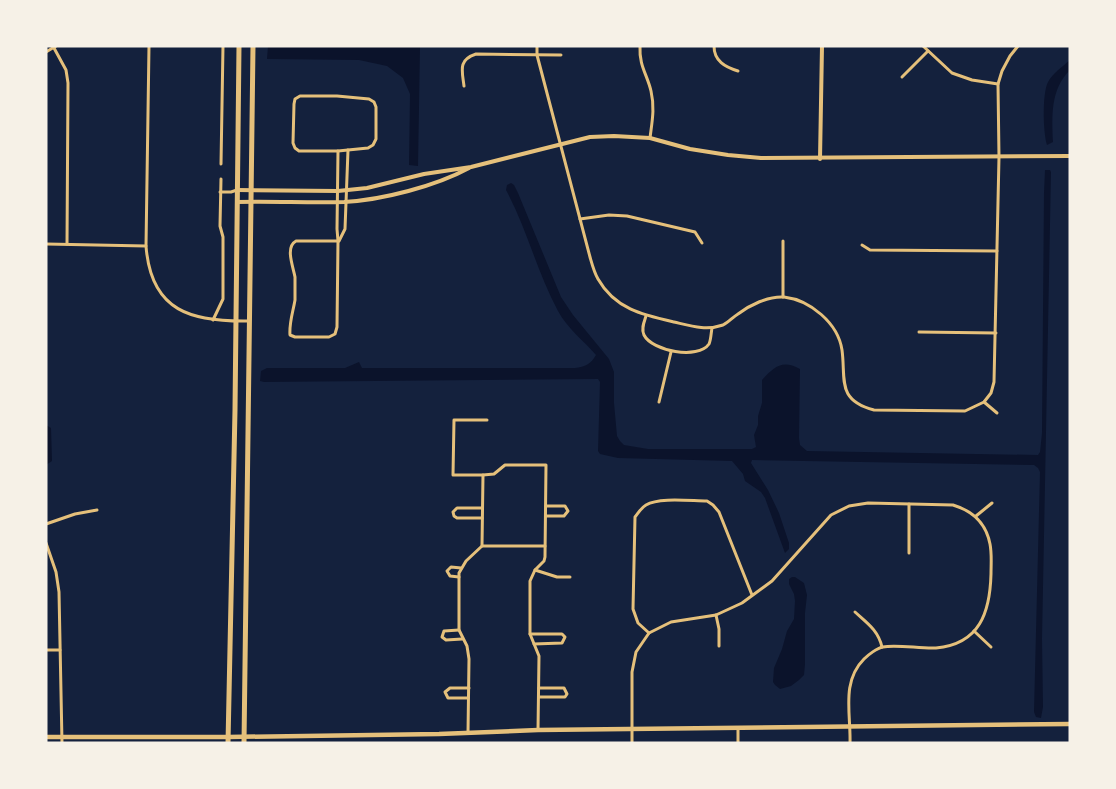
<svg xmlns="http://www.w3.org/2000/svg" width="1116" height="789" viewBox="0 0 1116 789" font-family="Signika,sans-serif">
  <rect width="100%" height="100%" fill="#14213d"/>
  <!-- water -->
  <g fill="#0b132b">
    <path d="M268,46H420L418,166L409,165L410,94L403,78L387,66L359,60L267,59Z"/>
    <path d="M1070,60V70C1050,90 1052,116 1053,142L1047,145C1043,132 1042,94 1048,82C1053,73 1062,67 1070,60Z"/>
    <path d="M1045,170H1050L1051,172L1042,639L1043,707L1041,718L1036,717L1034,712L1040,472L1038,468L1034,465L752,460L751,463L768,490L779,513L789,543V549L785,553L765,498L761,492L745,481L743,474L732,461L618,458L600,454L598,451L600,382L598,379L264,382L260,381L261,371L267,368H345L359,362L362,368H575C585,367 591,364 596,355C584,341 567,328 558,311C537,272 527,229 506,190L507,185L511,183L514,185L518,193L561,297L573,315L609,359L614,372V403L617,436L620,441L624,445L648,449H752L756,447L754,435L758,425V416L762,403V380C774,367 782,359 800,369L799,438L800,445L807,451L1038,455L1040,452L1042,433L1044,193Z"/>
    <path d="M46,425L51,428L52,461L46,465Z"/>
    <path d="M792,577H795L804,583L807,595L805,613V664L804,675L799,680L791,686L780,689L775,685L773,682L774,668L782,649L787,631L794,619L795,601L794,594L789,584V579Z"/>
  </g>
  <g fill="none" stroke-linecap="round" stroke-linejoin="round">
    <!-- minor -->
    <g stroke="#e5c07b" stroke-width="3">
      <path d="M537,46V55L590,257C592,264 594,272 598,279C615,309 643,315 674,322C691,326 706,331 723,325C729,322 733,317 738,314C750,305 768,296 784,297C810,300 838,323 842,350C846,379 836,400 874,410L965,411L984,402L991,393L994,382L999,157L998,84L1002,71L1010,56L1018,46"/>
      <path d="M640,46C639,66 647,74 651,91C655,108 652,122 650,138"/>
      <path d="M714,46C714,61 725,67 738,71"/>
      <path d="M923,46L952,73L972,80L998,84"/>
      <path d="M54,48L66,70L68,83L67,244"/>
      <path d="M46,52L56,46"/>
      <path d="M902,77L928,51"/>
      <path d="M464,86C462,70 458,60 476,54L561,55"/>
      <path d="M300,96H337L369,99L374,102L376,107V139L373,145L368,148L338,151H299L295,148L293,143L294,104L295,99Z"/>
      <path d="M338,151L337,229L338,241L337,327L335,334L329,337H295L290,335C289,323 293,312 295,300C295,293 295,284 295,277C293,266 285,247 296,241H338"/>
      <path d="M221,164L223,46"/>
      <path d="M220,192H231L237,190"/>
      <path d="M580,219L609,215L627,216L695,232L702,243"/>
      <path d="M339,241L345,229L348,150"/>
      <path d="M783,241V297"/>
      <path d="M46,244L146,246C151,312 192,322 249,321"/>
      <path d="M862,245L870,250L997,251"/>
      <path d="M146,246L149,46"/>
      <path d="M646,316C644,322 641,329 644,335C652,351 698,360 709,344C711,340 711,333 712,328"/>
      <path d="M213,320L223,299V237L220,226L221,179"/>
      <path d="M919,332L996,333"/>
      <path d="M659,402L671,352"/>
      <path d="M984,402L997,413"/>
      <path d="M483,475L494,474L505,465H546L545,557L544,561L535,570L530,581V634L539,656L538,730"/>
      <path d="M546,506H565L568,511L564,516H546"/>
      <path d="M976,516L992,503"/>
      <path d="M482,518H457L454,516L453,512L457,508H482"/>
      <path d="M46,524L75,514L97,510"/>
      <path d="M46,543L56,572L59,592L62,743"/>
      <path d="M482,546H545"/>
      <path d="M909,553V504"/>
      <path d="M535,570L557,577H570"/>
      <path d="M459,577L450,576L447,571L451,567L461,568"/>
      <path d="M855,612C867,623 878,630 882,647"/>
      <path d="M716,615L719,629V646"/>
      <path d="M459,630L444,631L442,637L446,640L462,639"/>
      <path d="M974,631L991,647"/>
      <path d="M649,633L638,623L633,609L635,517C639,512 641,508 646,505C659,497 691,501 707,501L713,505L719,512L752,595"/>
      <path d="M530,634H562L565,637L562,643L534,644"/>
      <path d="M46,650H60"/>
      <path d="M539,697H565L567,694L564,688H539"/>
      <path d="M468,698H448L445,692L450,688H469"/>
      <path d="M468,733L469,659L467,646L459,630V573L466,561L482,546L483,475H453L454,420H487"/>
      <path d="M632,743V672L636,652L649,633L671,622L716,615L742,603L772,581L831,515L849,506L868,503L953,505C973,511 986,523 990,544C992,554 991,564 991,574C990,612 980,644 936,648C921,649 896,644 883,647C877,648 868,655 864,659C841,682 851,714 850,743"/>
      <path d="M738,743V728"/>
    </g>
    <!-- tertiary -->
    <g stroke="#e5c07b" stroke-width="4">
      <path d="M820,159L822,46"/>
      <path d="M237,190L338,191L367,188L424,174L471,167L590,137L614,136L650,138L690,149L728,155L761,158L1070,156"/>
      <path d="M237,202C272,201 309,203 344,202C382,200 436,186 469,168"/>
    </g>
    <!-- secondary -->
    <path stroke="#e5c07b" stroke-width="4.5" d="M46,737H228L439,734L538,730L1070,724"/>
    <!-- primary -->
    <g stroke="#e5c07b" stroke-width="5">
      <path d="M228,743L235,410L239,46"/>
      <path d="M244,743L253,46"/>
    </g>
  </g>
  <!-- border -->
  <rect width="1116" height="789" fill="none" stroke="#f6f1e7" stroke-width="95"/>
</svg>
